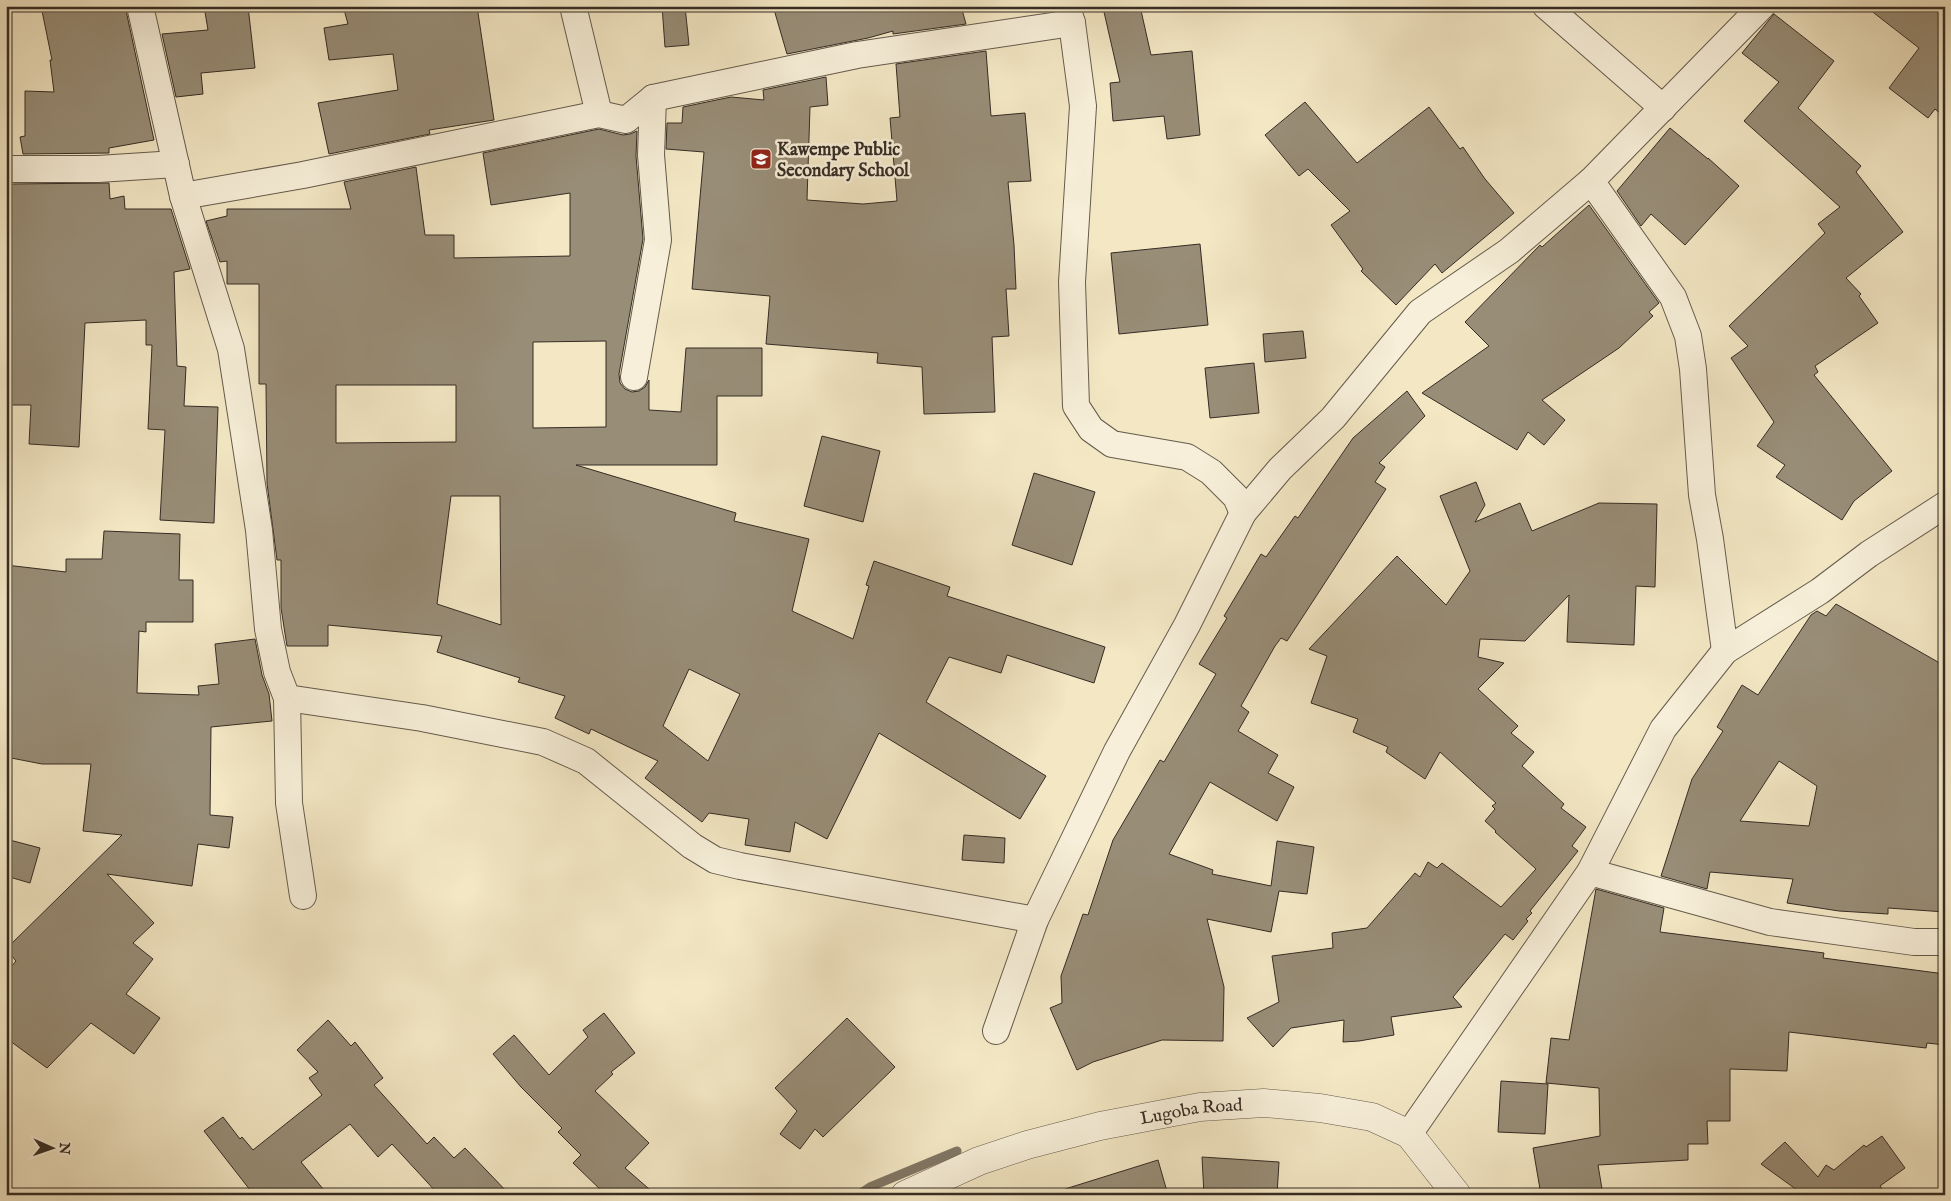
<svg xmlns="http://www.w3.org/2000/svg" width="1951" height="1201" viewBox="0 0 1951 1201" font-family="'IM FELL English',serif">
  <rect width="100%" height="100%" fill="#f3e7c4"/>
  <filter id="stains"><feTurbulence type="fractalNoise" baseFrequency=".004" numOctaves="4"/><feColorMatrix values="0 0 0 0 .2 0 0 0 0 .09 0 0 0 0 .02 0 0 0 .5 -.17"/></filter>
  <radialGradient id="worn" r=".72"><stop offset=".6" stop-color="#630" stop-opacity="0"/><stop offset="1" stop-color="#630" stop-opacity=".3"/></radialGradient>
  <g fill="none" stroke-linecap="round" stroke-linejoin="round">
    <!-- stream -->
    <path stroke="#807664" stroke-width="9" d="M858,1195L870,1187L957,1151"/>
  </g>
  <!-- building -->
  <g fill="#988d77" stroke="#352c24" fill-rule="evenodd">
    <path d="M41,6H125L154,140L109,148V153L23,154L20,137L25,136V91L54,92L50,60H52Z"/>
    <path d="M204,6H248L255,68L201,73L203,94L176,97L162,34L208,30Z"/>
    <path d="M343,6H477L494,120L429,130L430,134L329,154L318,103L398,90L393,54L329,60L324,28L348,24Z"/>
    <path d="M662,6H685L689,45L665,47Z"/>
    <path d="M773,6H961L966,24L893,34V31L868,38L787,54Z"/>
    <path d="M1133,6H1140L1151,55L1192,51L1200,135L1167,139L1164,116L1113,121L1110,83L1120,82L1104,12Z"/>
    <path d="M1865,6H1945V117L1935,109L1928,118L1889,88L1919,48Z"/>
    <path d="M1774,14L1834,61L1798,108L1861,166L1856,172L1903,232L1846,278L1861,294L1859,296L1878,323L1815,366L1818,372L1814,375L1892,471L1854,501L1842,520L1776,477L1785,465L1757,446L1774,422L1731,358L1748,346L1729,326L1825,233L1818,224L1840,207L1744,121L1779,82L1742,53Z"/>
    <path d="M986,51L991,116L1025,113L1031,181L1008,182L1014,245L1016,289H1006L1009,336L992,337L995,412L924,414L922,367L877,363L878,353L766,344L770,296L692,289L704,152L666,149L667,123H682L683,107L731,97L764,100L763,90L826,77L828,105L810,107L807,200L863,204L897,201L890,118L900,117L896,64Z"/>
    <path d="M1305,102L1357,163L1429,107L1460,149L1463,147L1485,179L1514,213L1442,273L1435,264L1396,305L1361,271L1363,269L1331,225L1350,211L1308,169L1299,176L1265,135Z"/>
    <path d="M1670,128L1708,159V158L1739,186L1685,245L1651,214L1641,226L1617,191Z"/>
    <path d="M599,129L623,135L630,134L637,131L636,156L643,239L619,374L620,383L625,389L632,392L639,391L645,387L649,380V410L681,412L686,348H762V396H717V465H576L736,513L734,521L809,539L792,611L853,639L869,586L866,585L874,561L950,587L947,596L1105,647L1094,683L1007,655L1001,673L949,657L926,702L1046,776L1020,819L879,733L827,839L795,822L790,852L745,845L749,819L709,813L702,822L645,778L658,761L591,729L589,734L555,718L565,696L518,682L520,678L437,652L442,636L328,625V646H287L281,608V560H277L267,483L266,384H259V284H227V261L220,262L206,221L227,216V209H351L344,182L416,167L425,235H454V258L570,256V193L491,205L483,153ZM606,341V427L533,428V342ZM336,385H456V442L336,443ZM451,496H500L501,625L437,604ZM689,669L740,694L708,761L663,726Z"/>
    <path d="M109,183L110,199L124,196L125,209H171L190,269L174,272L177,366L186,367L184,406L218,407L214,523L160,520L165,430L148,429L152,345H146V320L85,323L79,447L29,444L31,405H6V223H10V184Z"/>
    <path d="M1589,205L1659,303L1649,312L1653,316L1619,348L1542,400L1565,420L1544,445L1528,432L1517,450L1422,393L1489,346L1465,322L1540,245L1542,247Z"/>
    <path d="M1200,244L1208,325L1119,334L1111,253Z"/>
    <path d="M1303,331L1306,358L1265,362L1263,334Z"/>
    <path d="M1254,363L1259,413L1210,418L1205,368Z"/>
    <path d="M1407,391L1425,416L1379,463L1385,467L1375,482L1386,489L1287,641L1281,638L1275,646L1241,706L1249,712L1238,731L1278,755L1268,773L1294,787L1277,821L1210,782L1169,854L1213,870L1212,874L1271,886L1277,841L1314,847L1307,894L1279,891L1271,932L1207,919L1224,987L1223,1041L1162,1040L1093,1062L1077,1070L1050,1008L1062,1003L1061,976L1083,914L1088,915L1113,840L1160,760L1164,762L1216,674L1199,664L1227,618L1224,616L1261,554L1266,557L1295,516L1298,518L1353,438Z"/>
    <path d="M822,436L880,451L863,522L804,506Z"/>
    <path d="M1034,473L1095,492L1072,565L1012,545Z"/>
    <path d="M1476,482L1485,505L1475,522L1520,503L1532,531L1599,503L1657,504L1655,587L1636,586L1634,645L1567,642L1569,595L1525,641L1480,639L1478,657L1504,663L1478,689L1518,726L1511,733L1534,752L1522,766L1564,804L1561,808L1586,827L1572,846L1578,851L1530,911L1532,913L1526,919L1528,921L1513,940L1505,934L1453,997L1462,1007L1391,1017L1394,1035L1359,1041L1343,1042L1344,1020L1291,1028L1273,1047L1247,1018L1279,1002L1272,956L1333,948L1332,933L1367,928L1415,873L1420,877L1428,862L1437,868L1442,863L1501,907L1536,869L1495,832L1496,831L1485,821L1495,809L1492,806L1496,803L1440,752L1425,779L1386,752L1388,747L1353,732L1358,719L1311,703L1327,656L1309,649L1397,556L1446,605L1470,571L1440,496Z"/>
    <path d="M104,531L180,534L179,580H193V622H146V632L139,631L137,693L199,695L198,686L219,684L215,644L255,639L262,675L269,694L272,721L211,727L210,815L233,817L229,848L198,844L192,886L107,874L154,923L133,943L153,959L126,994L160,1018L134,1054L91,1023L47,1068L6,1038V973L16,961L6,949L122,835L83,831L91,764H42L6,757V565L66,572V559H102Z"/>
    <path d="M1836,604L1945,666V912L1888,908V914L1839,911L1787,903L1793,879L1710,872L1707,889L1661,876L1692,779L1723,731L1717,727L1742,685L1758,695L1811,615L1817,611L1826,616ZM1779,761L1817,786L1809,826L1740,821Z"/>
    <path d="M964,835L1005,838L1004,863L962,860Z"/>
    <path d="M6,839L40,848L30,883L6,876Z"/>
    <path d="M1596,889L1664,908L1660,932L1824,953L1823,958L1945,974V1045L1927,1043L1926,1048L1789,1032L1787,1071L1730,1069V1121H1707L1708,1144H1688V1160L1598,1165L1603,1195H1541L1533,1148L1600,1136L1599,1088L1546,1083L1551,1038L1569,1040Z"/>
    <path d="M604,1013L635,1053L611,1072L613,1074L595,1091L649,1143L625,1168L656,1195H606L573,1163L581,1155L558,1132L562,1128L521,1087L493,1054L514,1035L549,1075L588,1037L583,1030Z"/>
    <path d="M847,1018L895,1067L823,1137L815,1129L800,1149L780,1134L797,1111L775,1088Z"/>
    <path d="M328,1020L351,1046L355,1042L383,1078L374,1085L427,1144L434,1137L454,1158L465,1148L510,1195H439L392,1144L378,1157L350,1124L301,1162L328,1195H254L204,1131L223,1117L240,1139L242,1137L253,1150L322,1095L309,1078L318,1072L297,1050Z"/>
    <path d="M1501,1081L1548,1084L1545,1134L1498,1132Z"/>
    <path d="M1882,1136L1905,1168L1880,1186L1886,1195H1804L1761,1164L1785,1142L1818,1177L1826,1165L1834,1170L1864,1145L1866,1147Z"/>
    <path d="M1202,1157L1279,1162L1277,1195H1204Z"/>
    <path d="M1158,1160L1168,1195H1066L1065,1189Z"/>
  </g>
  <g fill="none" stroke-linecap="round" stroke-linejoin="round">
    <!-- minor casing -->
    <g stroke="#645b4c" stroke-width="28">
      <g id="minor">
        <path d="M140,6L183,196L231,349L259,530L268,629L277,672L287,698L422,718L543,742L586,761L692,846L715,860L740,866L1035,920"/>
        <path d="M573,6L599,114"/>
        <path d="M1546,6L1663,108"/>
        <path d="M1067,7L1072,23L1083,106L1072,282L1076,406L1091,429L1112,444L1187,457L1211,472L1236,497L1243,513"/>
        <path d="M6,169H98L176,164"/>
        <path d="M1591,181L1673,297L1688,336L1693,369L1702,495L1710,539L1725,651"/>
        <path d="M183,196L303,175L599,114L626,120L653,98L857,55L1072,23"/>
        <path d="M634,377L658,240L651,155L653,98"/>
        <path d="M287,698L289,803L303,896"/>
        <path d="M1590,872L1770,922L1914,942H1945"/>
        <path d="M996,1031L1035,920L1117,751L1187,625L1243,513L1280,469L1333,418L1420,312L1509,251L1591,181L1762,6"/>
        <path d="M1409,1134L1590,872L1663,729L1725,651L1820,591L1869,554L1945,505"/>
      </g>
    </g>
    <!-- tertiary casing -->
    <g stroke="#645b4c" stroke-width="29">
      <g id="tertiary">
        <path id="s1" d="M905,1195L979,1161L1027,1145L1100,1126L1200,1107L1264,1103L1320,1108L1372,1117L1409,1134L1457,1195"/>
      </g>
    </g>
    <!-- minor -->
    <use href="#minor" stroke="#f7efd9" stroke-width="26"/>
    <!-- tertiary -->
    <use href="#tertiary" stroke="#f7efd9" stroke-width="28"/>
  </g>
  <!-- icons -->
  <defs>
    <g id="school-square" transform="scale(1.125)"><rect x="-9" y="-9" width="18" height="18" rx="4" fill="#8f2418" stroke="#f7efd9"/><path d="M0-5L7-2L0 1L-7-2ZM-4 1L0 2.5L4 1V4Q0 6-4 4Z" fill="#fff"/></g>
  </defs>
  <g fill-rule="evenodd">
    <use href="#school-square" x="761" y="159"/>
  </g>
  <g text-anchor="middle" stroke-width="5" stroke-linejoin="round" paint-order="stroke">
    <!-- poi labels -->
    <g font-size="18" font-weight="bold" fill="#352c24" stroke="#f7efd9" text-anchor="start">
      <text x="777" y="155">Kawempe Public<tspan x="777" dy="21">Secondary School</tspan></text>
    </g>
    <!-- street labels -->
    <g font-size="18" fill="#352c24" stroke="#f7efd9">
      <text dy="6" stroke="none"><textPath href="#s1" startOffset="300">Lugoba Road</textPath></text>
    </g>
  </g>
  <!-- margin -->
  <rect width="1951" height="1201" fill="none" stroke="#f3e7c4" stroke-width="25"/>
  <rect x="8" y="8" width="1936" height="1186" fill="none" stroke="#352c24" stroke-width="2.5"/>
  <rect x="12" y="12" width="1926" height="1176" fill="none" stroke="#352c24"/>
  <!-- north arrow -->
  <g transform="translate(52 1148) rotate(92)" stroke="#f7efd9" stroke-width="4" paint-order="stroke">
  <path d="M0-4L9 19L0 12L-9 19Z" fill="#352c24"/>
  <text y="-8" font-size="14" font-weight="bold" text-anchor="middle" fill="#352c24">N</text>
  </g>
  <rect width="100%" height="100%" filter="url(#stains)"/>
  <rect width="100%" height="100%" fill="url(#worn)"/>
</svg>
